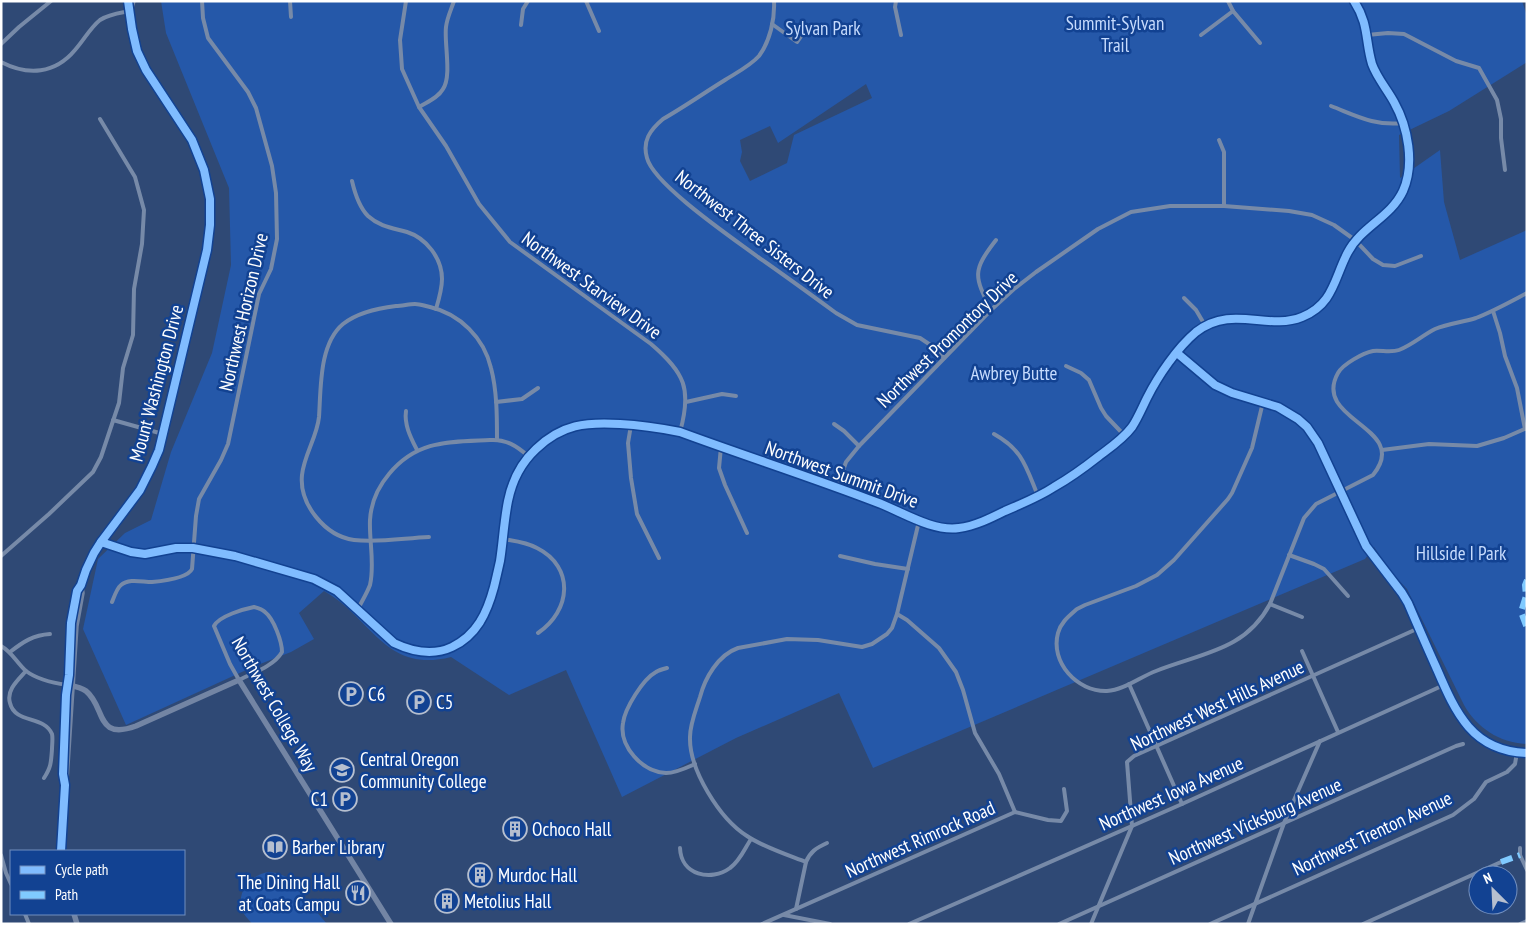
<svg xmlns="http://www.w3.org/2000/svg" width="1528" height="925" viewBox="0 0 1528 925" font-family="'PT Sans Narrow',sans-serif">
  <rect width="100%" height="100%" fill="#2f4975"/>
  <!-- green -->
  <g fill="#2558a9" fill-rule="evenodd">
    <path d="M161,1H1522L1527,16V62L1449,111L1399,135L1400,178L1440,150L1444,202L1460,260L1527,230V744C1500,743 1477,728 1464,705L1407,589L1392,573L1374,547L1365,559L873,768L839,693L736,738L622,797L566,670L509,695L451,657C385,674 371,617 324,591L299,613L314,639L291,652L255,666L126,725L83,629L98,559L125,533L151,520L171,452L212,353L231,265L229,188L166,33ZM866,84L872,98L794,135L787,163L750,181L740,161L742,152L740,140L770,126L778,143Z"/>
    <path d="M269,872L276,873L287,877L327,924H252C250,921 246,917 244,914C234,894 249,875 269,872Z"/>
  </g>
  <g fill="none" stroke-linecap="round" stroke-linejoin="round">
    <!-- street -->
    <g stroke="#778aa8" stroke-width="4">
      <path d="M290,1L291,17"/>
      <path d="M406,1L400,40L402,69L419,107L446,146L479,204L510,242L651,344C685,373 692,389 680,432"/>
      <path d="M586,1L599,31"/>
      <path d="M774,1C775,19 770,41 759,56C750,66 736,73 725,80C704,93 684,107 663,119C650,130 642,141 647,158C654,185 734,239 758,257C784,275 810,294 836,313L857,325L920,338L935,348L944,358"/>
      <path d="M896,1L895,7L901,35"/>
      <path d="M1228,1L1233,11L1260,43"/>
      <path d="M772,24L797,42L804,32"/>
      <path d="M521,25L523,9L528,1"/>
      <path d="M1201,35L1233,11"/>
      <path d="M1367,35L1388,33L1404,34L1456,61L1479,68L1497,100L1501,119V138L1505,170"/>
      <path d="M1,44L19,27L51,1"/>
      <path d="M1,62C28,76 55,74 75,50C84,40 90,28 100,20C109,14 120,13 130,11"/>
      <path d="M1331,106C1357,116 1374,126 1403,123"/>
      <path d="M419,107C427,102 438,98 443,89C452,76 444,43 446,27C447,18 451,10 454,1"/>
      <path d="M1219,140L1224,152V206"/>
      <path d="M352,181C355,194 359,207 368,216C380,227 393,228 407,232C426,238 442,258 442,279C442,289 439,299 436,309"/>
      <path d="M1184,298L1196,310L1206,327"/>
      <path d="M991,310C974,276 972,271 996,240"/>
      <path d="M1493,311L1500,333L1505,356L1517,388L1525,429"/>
      <path d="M1066,366L1081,373L1089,380L1101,408L1106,416L1125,436"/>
      <path d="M496,402L522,399L538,388"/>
      <path d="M686,402L722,394L736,396"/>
      <path d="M1263,402L1252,448L1232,493L1228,499L1174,560L1157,575L1136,586L1085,605L1077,609C1069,616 1061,622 1058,633C1050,662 1077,692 1107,691C1124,690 1140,677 1156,671C1201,653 1245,651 1270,604L1304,518L1316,504L1373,475C1412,427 1311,421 1338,373C1343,364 1363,353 1373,351C1381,350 1391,353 1399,350C1412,345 1423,335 1435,329C1448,324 1463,322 1476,318C1494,311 1510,302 1527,293"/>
      <path d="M406,411C404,425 411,438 417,450"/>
      <path d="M113,420L163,434"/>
      <path d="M834,424L844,431L859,446"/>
      <path d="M631,425L628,443L631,478L637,514L659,558"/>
      <path d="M994,434C1023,450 1026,467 1038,496"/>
      <path d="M721,447L719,468L725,485L747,533"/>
      <path d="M1382,450L1429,444L1477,446L1504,438L1527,428"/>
      <path d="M837,488L846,462L859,446L991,310L1014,289L1036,272L1098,229L1131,212L1170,206H1224L1289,211L1312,215L1334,225L1355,240L1373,259L1383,265L1395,266L1421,256"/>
      <path d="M429,537C405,538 378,543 354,540C325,536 299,504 302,475C304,455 317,437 319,417C321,388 319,344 343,324C357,313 379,308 396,306C402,306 409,304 415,304C420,304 425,306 430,307C460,314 484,338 491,368C497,391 497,416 497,439"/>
      <path d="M503,539C514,541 526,542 537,548C575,567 571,611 538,633"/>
      <path d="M1289,555L1314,564L1324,569L1348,596"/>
      <path d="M1,556L49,514L93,472L101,457L119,403L123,368L133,335L134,289L142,244L144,210L135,177L100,119"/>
      <path d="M840,556L875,564L908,569"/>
      <path d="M112,602C114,597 117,588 121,585C129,578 142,582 152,582C162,581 188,578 192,569L196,516L199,499L221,460L228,444L259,294L271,269L277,239L276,193L272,166L256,108L248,92L208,38L203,18L202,1"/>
      <path d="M1270,604L1302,617"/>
      <path d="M254,607C258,608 262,609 265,612C274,619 282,642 282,652C274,666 253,673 239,680L230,664L214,626C219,616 244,609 254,607Z"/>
      <path d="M358,609C362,601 367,593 370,585C375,564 369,541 370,520C371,503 378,487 389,474C417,440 449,442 490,440C506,439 517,446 528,456"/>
      <path d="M897,614L907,620L939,648L956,672L963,690L975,733L999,774L1015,812"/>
      <path d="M1,646C12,652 17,663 26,671C38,680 53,683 67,685"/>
      <path d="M1302,651L1338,732"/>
      <path d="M10,652C23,642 33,635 50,634"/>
      <path d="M667,668C663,669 659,670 656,672C643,679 625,708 623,723C619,746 642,772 666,773C676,773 686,768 695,764"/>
      <path d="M26,671C18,680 6,690 10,703C15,724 44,715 52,734C53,738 52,745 52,749C51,763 51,767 44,778"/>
      <path d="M1129,684L1182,804"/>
      <path d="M680,848C681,875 711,882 730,868C740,861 745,848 751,839"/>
      <path d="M1520,848V855L1527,870"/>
      <path d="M1,855L6,873L11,884"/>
      <path d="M806,862C788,855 763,847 747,836C720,819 689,770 690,737C690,724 696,710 700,697C705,678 718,655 738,648L787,639L818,640L862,647L872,644L887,634L892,628L897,614L919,521"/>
      <path d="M796,909L806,862C810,852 816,848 827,843"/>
      <path d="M25,914L29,924"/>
      <path d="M784,915L830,924"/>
      <path d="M762,924L1015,812L1048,820L1061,821L1067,811L1064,789"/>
      <path d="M909,924L1182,804L1444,685"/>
      <path d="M1059,924L1456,746L1463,744"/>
      <path d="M1091,924L1132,826L1127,762L1134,756L1419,628"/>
      <path d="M1210,924L1453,815L1474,799L1486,782L1507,772L1515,764L1517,752"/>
      <path d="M1248,924L1284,823L1320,741"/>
      <path d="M1363,924L1501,862"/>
      <path d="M1520,924L1527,921"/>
    </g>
    <!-- secondary -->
    <g stroke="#7385a4" stroke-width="5.5">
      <path d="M130,11L133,1"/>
      <path d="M1177,353L1215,385L1232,393L1278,407L1298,419L1307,427L1318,443L1366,546L1402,593L1408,603C1417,624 1426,645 1436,667C1455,711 1471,751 1527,753"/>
      <path d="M101,542L131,552L145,554L176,548H193L235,556L314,579L337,591L394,643C413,652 433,656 452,647C477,635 487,613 494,587C496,579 498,570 500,561C503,542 504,521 508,501C512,481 521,463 536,449C562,424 586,422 620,424C640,425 660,428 680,432C745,456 811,477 876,502C901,511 932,532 959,528C975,526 991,518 1005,511C1021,504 1039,497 1054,487C1070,478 1085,467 1099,456C1111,447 1123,439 1132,427C1138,418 1142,408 1147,398C1158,376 1177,348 1196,332C1232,304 1267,331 1302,317C1334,304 1334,278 1348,252C1361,227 1391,217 1403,191C1415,164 1408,127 1394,102C1387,89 1377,78 1372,64C1365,40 1369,24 1354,1"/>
      <path d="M67,685C73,686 81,687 86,691C106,707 95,741 136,726L239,680L391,924"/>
      <path d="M66,781L76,626L82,593L81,586"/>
      <path d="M61,851L65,785L63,774L66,695L69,675L71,623L77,591L81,585L86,570L94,553L101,542L140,490L152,466L159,450L207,250L210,225V199L204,170L192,140L146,70L137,51L132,29L128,1"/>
      <path d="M74,914L77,924"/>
    </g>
    <!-- quiet -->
    <g stroke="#80caff" stroke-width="6" stroke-dasharray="12 6" stroke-linecap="butt">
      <path d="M1527,580L1525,585L1526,596L1521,612L1527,628"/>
      <path d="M1501,862L1520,855"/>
    </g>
    <!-- cycleway casing -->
    <g stroke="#124292" stroke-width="11">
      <g id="cycleway">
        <path d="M1177,353L1215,385L1232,393L1278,407L1298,419L1307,427L1318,443L1366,546L1402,593L1408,603C1417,624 1426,645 1436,667C1455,711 1471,751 1527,753"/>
        <path d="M101,542L131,552L145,554L176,548H193L235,556L314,579L337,591L394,643C413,652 433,656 452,647C477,635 487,613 494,587C496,579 498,570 500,561C503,542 504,521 508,501C512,481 521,463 536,449C562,424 586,422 620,424C640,425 660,428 680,432C745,456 811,477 876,502C901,511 932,532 959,528C975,526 991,518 1005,511C1021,504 1039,497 1054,487C1070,478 1085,467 1099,456C1111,447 1123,439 1132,427C1138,418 1142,408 1147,398C1158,376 1177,348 1196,332C1232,304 1267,331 1302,317C1334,304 1334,278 1348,252C1361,227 1391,217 1403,191C1415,164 1408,127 1394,102C1387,89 1377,78 1372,64C1365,40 1369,24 1354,1"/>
        <path d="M61,851L65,785L63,774L66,695L69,675L71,623L77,591L81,585L86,570L94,553L101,542L140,490L152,466L159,450L207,250L210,225V199L204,170L192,140L146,70L137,51L132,29L128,1"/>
      </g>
    </g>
    <!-- cycleway -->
    <use href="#cycleway" stroke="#80bcff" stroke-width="8"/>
  </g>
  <!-- icons -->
  <defs>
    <g id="parking-ring" transform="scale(1.25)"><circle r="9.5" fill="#124292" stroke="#b6bfcf" stroke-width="1.5"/><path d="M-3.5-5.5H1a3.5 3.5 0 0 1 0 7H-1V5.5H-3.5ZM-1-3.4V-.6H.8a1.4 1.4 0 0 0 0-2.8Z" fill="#b6bfcf"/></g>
    <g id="university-ring" transform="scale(1.25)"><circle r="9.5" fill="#124292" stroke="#b6bfcf" stroke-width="1.5"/><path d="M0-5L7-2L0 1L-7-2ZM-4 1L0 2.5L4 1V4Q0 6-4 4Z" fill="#b6bfcf"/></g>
    <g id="building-ring" transform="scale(1.25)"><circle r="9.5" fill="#124292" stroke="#b6bfcf" stroke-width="1.5"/><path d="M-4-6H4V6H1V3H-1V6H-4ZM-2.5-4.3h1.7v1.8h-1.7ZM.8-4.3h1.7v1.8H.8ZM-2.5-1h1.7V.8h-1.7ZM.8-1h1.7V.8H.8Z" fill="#b6bfcf"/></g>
    <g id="library-ring" transform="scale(1.25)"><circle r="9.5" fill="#124292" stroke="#b6bfcf" stroke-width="1.5"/><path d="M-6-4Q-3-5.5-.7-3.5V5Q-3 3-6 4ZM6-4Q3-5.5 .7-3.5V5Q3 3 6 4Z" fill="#b6bfcf"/></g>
    <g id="restaurant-ring" transform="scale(1.25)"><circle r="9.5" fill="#124292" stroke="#b6bfcf" stroke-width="1.5"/><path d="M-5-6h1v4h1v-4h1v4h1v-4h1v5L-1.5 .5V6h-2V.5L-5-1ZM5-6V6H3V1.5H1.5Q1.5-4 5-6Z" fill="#b6bfcf"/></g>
  </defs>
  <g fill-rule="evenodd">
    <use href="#parking-ring" x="351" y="694"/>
    <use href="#parking-ring" x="419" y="702"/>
    <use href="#university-ring" x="342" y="770"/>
    <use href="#parking-ring" x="345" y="799"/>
    <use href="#building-ring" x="515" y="829"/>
    <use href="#library-ring" x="275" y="847"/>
    <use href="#building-ring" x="480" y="875"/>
    <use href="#restaurant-ring" x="358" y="893"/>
    <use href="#building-ring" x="447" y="901"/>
  </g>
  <g text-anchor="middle" stroke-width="5" stroke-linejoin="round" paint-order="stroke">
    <!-- park labels -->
    <g font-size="19" fill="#c6dbfd" stroke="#124292">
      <text x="1115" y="30">Summit-Sylvan<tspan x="1115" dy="22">Trail</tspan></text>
      <text x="823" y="35">Sylvan Park</text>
      <text x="1014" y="380">Awbrey Butte</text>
      <text x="1461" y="560">Hillside I Park</text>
    </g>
    <!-- street labels -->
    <g font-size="19" fill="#fff" stroke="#124292">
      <text transform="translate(755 234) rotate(38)" y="7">Northwest Three Sisters Drive</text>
      <text transform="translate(592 285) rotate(36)" y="7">Northwest Starview Drive</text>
      <text transform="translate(243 312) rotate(-77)" y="7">Northwest Horizon Drive</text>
      <text transform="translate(947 339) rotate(-44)" y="7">Northwest Promontory Drive</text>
      <text transform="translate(156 383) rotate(-75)" y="7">Mount Washington Drive</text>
      <text transform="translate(842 474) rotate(20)" y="7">Northwest Summit Drive</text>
      <text transform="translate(275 704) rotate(60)" y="7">Northwest College Way</text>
      <text transform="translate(1217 705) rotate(-25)" y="7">Northwest West Hills Avenue</text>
      <text transform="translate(1171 793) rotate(-24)" y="7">Northwest Iowa Avenue</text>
      <text transform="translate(1255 821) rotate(-24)" y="7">Northwest Vicksburg Avenue</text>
      <text transform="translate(1372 833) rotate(-25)" y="7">Northwest Trenton Avenue</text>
      <text transform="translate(920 839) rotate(-24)" y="7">Northwest Rimrock Road</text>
    </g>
    <!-- poi labels -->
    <g font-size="19" fill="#fff" stroke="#124292" text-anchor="start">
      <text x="368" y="701">C6</text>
      <text x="436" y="709">C5</text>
      <text x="360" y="766">Central Oregon<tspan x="360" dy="22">Community College</tspan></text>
      <text x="328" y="806" text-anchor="end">C1</text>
      <text x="532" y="836">Ochoco Hall</text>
      <text x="292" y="854">Barber Library</text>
      <text x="498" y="882">Murdoc Hall</text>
      <text x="340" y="889" text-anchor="end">The Dining Hall<tspan x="340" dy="22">at Coats Campu</tspan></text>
      <text x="464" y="908">Metolius Hall</text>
    </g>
  </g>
  <!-- border -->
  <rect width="1528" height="925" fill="none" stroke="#ffffff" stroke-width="5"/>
  <!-- legend -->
  <rect x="10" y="850" width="175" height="65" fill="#124292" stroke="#718ebe"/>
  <rect x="20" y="866" width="25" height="8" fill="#80bcff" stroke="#718ebe"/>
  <text x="55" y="875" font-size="15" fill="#ffffff">Cycle path</text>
  <rect x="20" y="891" width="25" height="8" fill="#80caff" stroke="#718ebe"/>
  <text x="55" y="900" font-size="15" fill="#ffffff">Path</text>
  <!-- north arrow -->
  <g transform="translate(1493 890) rotate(336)"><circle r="24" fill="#124292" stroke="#718ebe"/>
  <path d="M0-4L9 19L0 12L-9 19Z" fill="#b6bfcf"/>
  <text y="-8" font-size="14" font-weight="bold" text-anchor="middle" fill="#ffffff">N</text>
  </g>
</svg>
